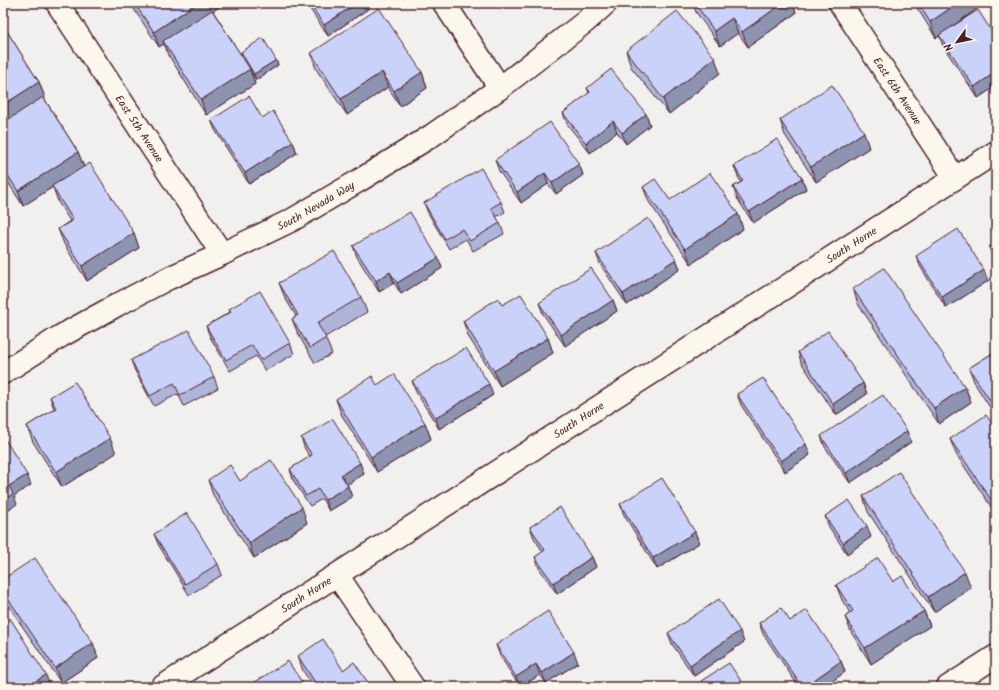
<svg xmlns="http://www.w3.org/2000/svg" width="999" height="690" viewBox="0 0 999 690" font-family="Kalam,sans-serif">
  <rect width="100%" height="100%" fill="#f1f0ef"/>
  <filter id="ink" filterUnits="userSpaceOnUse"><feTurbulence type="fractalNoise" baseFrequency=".025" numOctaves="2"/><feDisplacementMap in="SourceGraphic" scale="8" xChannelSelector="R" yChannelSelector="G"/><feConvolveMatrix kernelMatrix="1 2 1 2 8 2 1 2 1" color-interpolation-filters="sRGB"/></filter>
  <g filter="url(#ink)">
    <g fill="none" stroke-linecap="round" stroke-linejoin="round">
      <!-- minor casing -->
      <g stroke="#4a1f2b" stroke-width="25">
        <g id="minor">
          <path id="s1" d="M57,3L222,254"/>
          <path d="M444,3L500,88"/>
          <path id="s2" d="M840,3L955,178"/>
          <path id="s3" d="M3,373L61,336L117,305L169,278L222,254L292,220L360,180L431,136L500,88L585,22L606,3"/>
          <path d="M337,575L413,687"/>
          <path id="s4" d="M162,687L996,152"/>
          <path d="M948,687L996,656"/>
        </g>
      </g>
      <!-- minor -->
      <use href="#minor" stroke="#fbf7ec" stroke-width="22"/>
    </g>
    <!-- wall -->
    <g fill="#afb5d7" stroke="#4a1f2b">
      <path d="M130,3H225L213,11L242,57L241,52L276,60L278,65L256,80L250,70L255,84L206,115L169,56L164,44L159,47Z"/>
      <path d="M306,3H365L368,9L328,36Z"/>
      <path d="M693,3H793L796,13L748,47L738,33L720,46L696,12Z"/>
      <path d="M914,3H985L936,38Z"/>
      <path d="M3,25L39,82L45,98H44L78,152L84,167L134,233L139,248L87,281L64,244L58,229L70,221L58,202L53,187L23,206L3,174Z"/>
      <path d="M939,35L996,38V86L978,98L943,46Z"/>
      <path d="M626,51L720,73L669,114L631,67Z"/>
      <path d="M311,53L422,72L427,88L400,106L388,87L347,115L316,69Z"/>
      <path d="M587,88L646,114L650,125L626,144L617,132L590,153L567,124L563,113L589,93Z"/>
      <path d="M211,120L293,142L297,153L249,184L215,130Z"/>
      <path d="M780,120L869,148L816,182L785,135Z"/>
      <path d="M495,160L579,164L583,175L556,194L548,184L521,203L499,171Z"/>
      <path d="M734,166L802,178L806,189L753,223L737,198L733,187L741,182L738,177Z"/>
      <path d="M643,187L670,200L738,214L743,229L691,264L649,202Z"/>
      <path d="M501,202L505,212L496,217L500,223L504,234L473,251L466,239L449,249L428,213L424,203Z"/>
      <path d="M996,243V263L993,258L989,247Z"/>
      <path d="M353,246L438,258L442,268L401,294L394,283L379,292L357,257Z"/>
      <path d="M596,253L676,259L680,269L627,305L600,264Z"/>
      <path d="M916,256L988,281L946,308L920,266Z"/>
      <path d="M279,283L361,297L367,312L325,337L332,354L315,363L298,334L292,319L296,316L285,298Z"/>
      <path d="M853,289L965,387L971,402L939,424L858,304Z"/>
      <path d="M613,300L617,311L565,346L543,314L539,303Z"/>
      <path d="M502,305L548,338L553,353L500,386L468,336L463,321Z"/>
      <path d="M229,309L290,343L294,354L265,371L256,356L230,371L210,337L206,326L230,312Z"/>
      <path d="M996,351V417L975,384L969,368Z"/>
      <path d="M798,352L863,383L867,394L836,415L801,362Z"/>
      <path d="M131,360L214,377L218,388L184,406L178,394L154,406L135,371Z"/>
      <path d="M412,381L493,395L439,429L416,392Z"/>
      <path d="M377,385L425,423L431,439L377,472L341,414L336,399Z"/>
      <path d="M737,394L810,455L785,472L741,405Z"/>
      <path d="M50,397L116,453L62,487L33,442L27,426L54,409Z"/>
      <path d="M996,429V514L956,454L950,439Z"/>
      <path d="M821,436L911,442L850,483L825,447Z"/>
      <path d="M301,438L360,463L364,474L347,484L352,497L329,511L322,499L310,506L293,480L290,469L310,457L305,449Z"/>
      <path d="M208,480L240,481L307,523L254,558L213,495Z"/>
      <path d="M863,496L971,588L934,612L868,512Z"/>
      <path d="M620,504L695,532L699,543L657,569L624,515Z"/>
      <path d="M825,516L871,537L847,554L829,527Z"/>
      <path d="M530,527L592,557L596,567L557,594L539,568L535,557L543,552L534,538Z"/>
      <path d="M154,534L218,564L222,575L189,595L158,544Z"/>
      <path d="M3,579L93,643L98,658L61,683L3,598Z"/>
      <path d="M893,582L924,611L930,626L871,664L851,632L845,617L850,613L842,600L836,585Z"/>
      <path d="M790,621L841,661L845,672L824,687H799L763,634L759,623Z"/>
      <path d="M668,633L744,642L694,676L672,644Z"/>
      <path d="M496,645L578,663L546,683L540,675L520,687L500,656Z"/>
      <path d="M298,656L343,670L371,687H314L303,671Z"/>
    </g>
    <!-- shaded-wall -->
    <g fill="#8e93af" stroke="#4a1f2b">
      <path d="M197,3H225L165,43L163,41L164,44L159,47L154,32Z"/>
      <path d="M357,3H365L368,9L328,36L324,25Z"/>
      <path d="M783,3H793L796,13L748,47L742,32Z"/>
      <path d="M958,3H985L936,38L930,22Z"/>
      <path d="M732,18L738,33L720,46L714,31Z"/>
      <path d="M715,58L720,73L669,114L663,99Z"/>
      <path d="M276,60L278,65L256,80L254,74Z"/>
      <path d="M250,69L255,84L206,115L201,100Z"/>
      <path d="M382,72L388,87L347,115L341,99Z"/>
      <path d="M422,72L427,88L400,106L394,91Z"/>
      <path d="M996,72V86L978,98L974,87Z"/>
      <path d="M39,82L45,98L3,124V105Z"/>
      <path d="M646,114L650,125L626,144L622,133Z"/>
      <path d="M613,121L617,132L590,153L586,143Z"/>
      <path d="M864,132L869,148L816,182L811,167Z"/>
      <path d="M293,142L297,153L249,184L245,173Z"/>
      <path d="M78,152L84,167L23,206L18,191Z"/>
      <path d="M579,164L583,175L556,194L552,183Z"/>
      <path d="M545,173L548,184L521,203L517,192Z"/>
      <path d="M802,178L806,189L753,223L749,212Z"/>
      <path d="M738,214L743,229L691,264L685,249Z"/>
      <path d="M134,233L139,248L87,281L82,266Z"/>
      <path d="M438,258L442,268L401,294L397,283Z"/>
      <path d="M676,259L680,269L627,305L623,294Z"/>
      <path d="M984,270L988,281L946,308L942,297Z"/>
      <path d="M390,272L394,283L379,292L376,281Z"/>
      <path d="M613,300L617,311L565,346L561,335Z"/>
      <path d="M548,338L553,353L500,386L494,371Z"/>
      <path d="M863,383L867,394L836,415L833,404Z"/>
      <path d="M489,384L493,395L439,429L436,418Z"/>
      <path d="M965,387L971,402L939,424L934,408Z"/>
      <path d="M425,423L431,439L377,472L371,457Z"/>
      <path d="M907,431L911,442L850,483L846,473Z"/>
      <path d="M110,438L116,453L62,487L56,472Z"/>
      <path d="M806,444L810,455L785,472L781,461Z"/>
      <path d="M360,463L364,474L345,486L341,475Z"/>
      <path d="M27,475L31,485L14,496L17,504L3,513V500L9,486Z"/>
      <path d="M348,486L352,497L329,511L325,500Z"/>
      <path d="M302,507L307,523L254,558L249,543Z"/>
      <path d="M867,526L871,537L847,554L843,543Z"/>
      <path d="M695,532L699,543L657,569L653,558Z"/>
      <path d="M592,557L596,567L557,594L553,583Z"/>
      <path d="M965,572L971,588L934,612L928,597Z"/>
      <path d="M924,611L930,626L871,664L865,648Z"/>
      <path d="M740,631L744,642L694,676L690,665Z"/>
      <path d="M93,643L98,658L61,683L55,668Z"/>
      <path d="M574,652L578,663L546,683L542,673Z"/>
      <path d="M841,661L845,672L824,687H804Z"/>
      <path d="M536,664L540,675L520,687L516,677Z"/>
      <path d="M46,675L50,687H26Z"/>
    </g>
    <!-- building -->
    <g fill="#cbd2fa" stroke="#4a1f2b">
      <path d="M134,3H197L154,32Z"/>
      <path d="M309,3H357L324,25Z"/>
      <path d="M695,3H783L742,32L732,18L714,31Z"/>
      <path d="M918,3H958L930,22Z"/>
      <path d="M379,8L422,72L394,91L382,72L341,99L311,53Z"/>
      <path d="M212,10L250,69L201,100L163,41Z"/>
      <path d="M978,10L996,38V72L974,87L939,35Z"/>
      <path d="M677,11L715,58L663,99L626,51Z"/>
      <path d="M3,25L39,82L3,105Z"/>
      <path d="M263,38L276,60L254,74L241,52Z"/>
      <path d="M611,69L646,114L622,133L613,121L586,143L563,113L590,92L587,88Z"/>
      <path d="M832,85L864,132L811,167L780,120Z"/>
      <path d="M249,96L262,118L273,111L293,142L245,173L211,120Z"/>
      <path d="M43,97L78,152L18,191L3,168V123Z"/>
      <path d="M550,122L579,164L552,183L545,173L517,192L495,160Z"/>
      <path d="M777,139L802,178L749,212L733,187L743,181L734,166Z"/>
      <path d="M90,163L134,233L82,266L58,229L73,220L52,186Z"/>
      <path d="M481,168L501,202L491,208L500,223L470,241L462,229L445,239L424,203Z"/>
      <path d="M710,173L738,214L685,249L643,187L655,179L670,200Z"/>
      <path d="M410,212L438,258L397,283L390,272L376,281L353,246Z"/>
      <path d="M648,218L676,259L623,294L596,253Z"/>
      <path d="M958,229L984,270L942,297L916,256Z"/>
      <path d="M996,243V259L989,247Z"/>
      <path d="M334,251L361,297L317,323L326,338L310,348L292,319L298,315L279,283Z"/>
      <path d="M591,268L613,300L561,335L539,303Z"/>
      <path d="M884,268L965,387L934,408L853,289Z"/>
      <path d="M260,291L290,343L261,360L252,345L226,360L206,326L231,312L229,309Z"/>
      <path d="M521,294L548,338L494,371L463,321L498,298L502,305Z"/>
      <path d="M189,330L214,377L180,395L174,383L150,396L131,360Z"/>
      <path d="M828,331L863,383L833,404L798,352Z"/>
      <path d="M466,348L489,384L436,418L412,381Z"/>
      <path d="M996,351V410L969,368Z"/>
      <path d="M394,374L425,423L371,457L336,399L372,376L377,385Z"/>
      <path d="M763,378L806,444L781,461L737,394Z"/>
      <path d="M75,382L110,438L56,472L27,426L56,408L50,397Z"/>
      <path d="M883,395L907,431L846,473L821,436Z"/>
      <path d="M986,415L996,429V507L950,439Z"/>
      <path d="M333,419L360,463L341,475L348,486L325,500L318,489L306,496L290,469L312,455L301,438Z"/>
      <path d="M3,436L27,475L9,486L13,494L3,500Z"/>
      <path d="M271,460L302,507L249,543L208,480L230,465L240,481Z"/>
      <path d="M899,472L965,572L928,597L863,496Z"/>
      <path d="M662,478L695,532L653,558L620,504Z"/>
      <path d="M849,500L867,526L843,543L825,516Z"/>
      <path d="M560,507L592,557L553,583L535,557L545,550L530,527Z"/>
      <path d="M187,513L218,564L185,584L154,534Z"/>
      <path d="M35,558L93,643L55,668L3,591V579Z"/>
      <path d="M878,558L893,582L902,576L924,611L865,648L845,617L853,611L836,585Z"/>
      <path d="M719,599L740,631L690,665L668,633Z"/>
      <path d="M781,608L790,621L807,610L841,661L804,687H802L759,623Z"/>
      <path d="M548,611L574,652L542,673L536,664L516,677L496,645Z"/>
      <path d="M10,618L46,675L26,687H3V623Z"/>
      <path d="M323,639L343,670L354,662L371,687H318L298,656Z"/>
      <path d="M288,661L305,687H254L252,684Z"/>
      <path d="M729,663L745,687H705L701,681Z"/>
    </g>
  </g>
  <g text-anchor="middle" stroke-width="4" stroke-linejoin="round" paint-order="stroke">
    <!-- street labels -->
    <g font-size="11" fill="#4a1f2b" stroke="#fbf7ec">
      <text dy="4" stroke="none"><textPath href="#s2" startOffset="105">East 6th Avenue</textPath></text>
      <text dy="4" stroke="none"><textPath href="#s1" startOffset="150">East 5th Avenue</textPath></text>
      <text dy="4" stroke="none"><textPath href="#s3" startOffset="355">South Nevada Way</textPath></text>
      <text dy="4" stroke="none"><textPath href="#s4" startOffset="819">South Horne</textPath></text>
      <text dy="4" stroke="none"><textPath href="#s4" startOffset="495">South Horne</textPath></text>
      <text dy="4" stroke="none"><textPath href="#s4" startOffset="171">South Horne</textPath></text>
    </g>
  </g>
  <!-- margin -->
  <rect width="999" height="690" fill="none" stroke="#fbf7ec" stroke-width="16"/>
  <rect x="8" y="8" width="983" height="674" fill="none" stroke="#4a1f2b" stroke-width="1.5" filter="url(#ink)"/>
  <!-- north arrow -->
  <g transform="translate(957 42) rotate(237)" stroke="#fbf7ec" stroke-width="3" paint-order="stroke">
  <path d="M0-3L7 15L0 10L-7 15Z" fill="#4a1f2b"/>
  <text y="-6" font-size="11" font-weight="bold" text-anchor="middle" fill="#4a1f2b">N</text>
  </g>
</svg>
